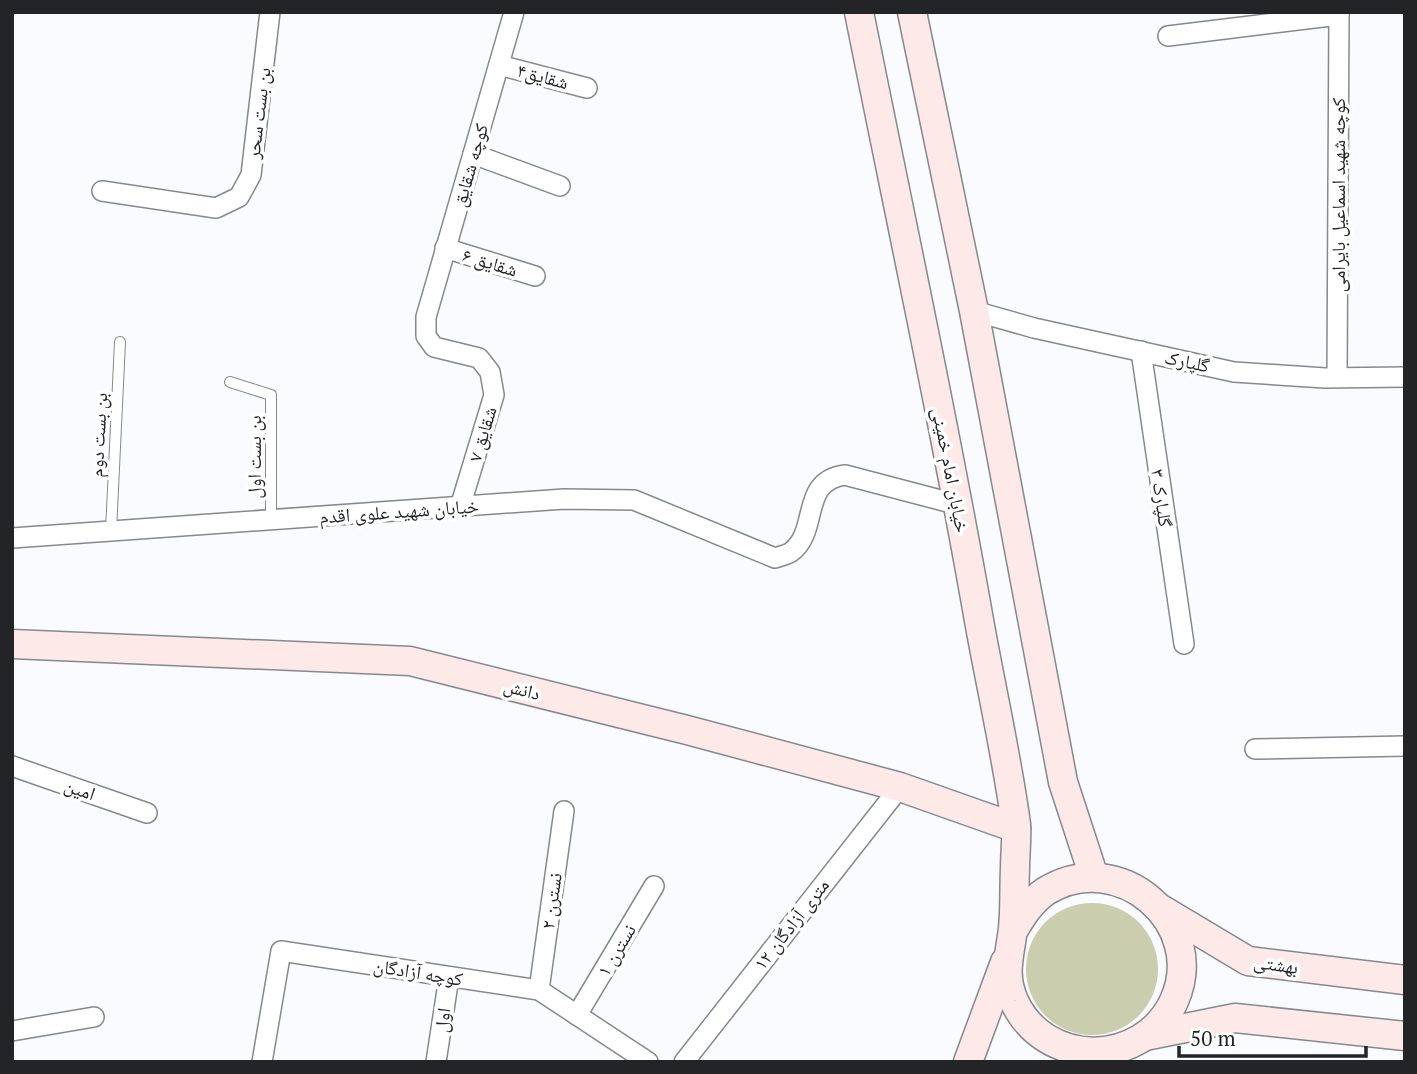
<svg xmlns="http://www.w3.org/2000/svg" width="1417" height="1074" viewBox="0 0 1417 1074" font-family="'PT Serif','Noto Naskh Arabic',serif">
  <rect width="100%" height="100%" fill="#f9fbfe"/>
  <!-- green -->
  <circle fill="#cbceae" cx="1092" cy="969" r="66"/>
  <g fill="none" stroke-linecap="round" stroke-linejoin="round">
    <!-- lane casing -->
    <g stroke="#85898d" stroke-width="12">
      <g id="lane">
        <path d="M230,382L271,395V520"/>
        <path d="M111,531L120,342"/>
      </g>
    </g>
    <!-- street casing -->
    <g stroke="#85898d" stroke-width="22">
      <g id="street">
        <path d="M1168,36L1339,15"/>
        <path d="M499,65L587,88"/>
        <path d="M473,154L560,186"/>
        <path d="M102,191L216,208L239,197L251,175L270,12"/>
        <path d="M445,248L535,276"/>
        <path d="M974,311L1034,328L1234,372L1325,378L1405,377"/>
        <path d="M1141,351L1184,644"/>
        <path d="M1337,377L1339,12"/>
        <path d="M460,507L494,395L490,372L479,358L434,347L426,336V317L514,12"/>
        <path d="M12,538L564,499L634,500L775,558C780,556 787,555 791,552C820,531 799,481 845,475L959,505"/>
        <path d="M1255,749L1405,746"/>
        <path d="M12,766L147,813"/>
        <path d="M539,990L564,811"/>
        <path d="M577,1015L654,886"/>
        <path d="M12,1031L94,1017"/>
        <path d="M262,1062L281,951L539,990L648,1062"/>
        <path d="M436,1062L449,977"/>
        <path d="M684,1062L900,787"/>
      </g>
    </g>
    <!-- secondary casing -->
    <g stroke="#85898d" stroke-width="31">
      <g id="secondary">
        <path d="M859,12C900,217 944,421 980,626C992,692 1007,758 1016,824C1017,839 1015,854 1015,869C1014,889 1015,909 1013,928C1010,956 1002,973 1014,1001C1045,1069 1143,1068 1174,1001C1209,923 1118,846 1046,891C1031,901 1022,916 1013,931"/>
        <path d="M912,12L974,311L1063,782L1094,877"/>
        <path d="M12,644L410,661L687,730L900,787L1016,828"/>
        <path d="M1161,909L1248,961L1405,980"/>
        <path d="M1145,1036L1235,1018L1405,1036"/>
        <path d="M968,1062L1005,962"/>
      </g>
    </g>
    <!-- lane -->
    <use href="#lane" stroke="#fff" stroke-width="10"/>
    <!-- street -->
    <use href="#street" stroke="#fff" stroke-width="19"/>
    <!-- secondary -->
    <use href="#secondary" stroke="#fce9e8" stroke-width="28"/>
  </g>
  <g text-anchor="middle" stroke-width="7" stroke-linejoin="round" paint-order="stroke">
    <!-- street labels -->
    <g font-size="19" fill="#232426" stroke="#fff">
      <text transform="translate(543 76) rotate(15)" y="7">شقایق۴</text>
      <text transform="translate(258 113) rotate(-83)" y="7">بن بست سحر</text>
      <text transform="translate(470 165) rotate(-74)" y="7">کوچه شقایق</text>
      <text transform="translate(1338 195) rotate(-90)" y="7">کوچه شهید اسماعیل بایرامی</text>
      <text transform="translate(490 262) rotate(17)" y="7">شقایق ۶</text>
      <text transform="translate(1187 361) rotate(12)" y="7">گلپارک</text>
      <text transform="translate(482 434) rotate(-73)" y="7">شقایق ۷</text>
      <text transform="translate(98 435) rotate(-87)" y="7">بن بست دوم</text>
      <text transform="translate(254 457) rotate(-90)" y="7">بن بست اول</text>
      <text transform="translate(951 470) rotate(79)" y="7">خیابان امام خمینی</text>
      <text transform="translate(1162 498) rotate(82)" y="7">گلپارک ۳</text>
      <text transform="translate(399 511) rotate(-4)" y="7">خیابان شهید علوی اقدم</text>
      <text transform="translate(522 689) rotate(14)" y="7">دانش</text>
      <text transform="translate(80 789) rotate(19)" y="7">امین</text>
      <text transform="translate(551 901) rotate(-82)" y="7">نسترن ۲</text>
      <text transform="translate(791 924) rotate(-52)" y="7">۱۲ متری آزادگان</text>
      <text transform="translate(616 950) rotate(-59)" y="7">نسترن ۱</text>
      <text transform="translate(1276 964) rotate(8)" y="7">بهشتی</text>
      <text transform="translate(418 972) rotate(9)" y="7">کوچه آزادگان</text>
      <text transform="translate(442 1020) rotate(-82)" y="7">اول</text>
    </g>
  </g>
  <!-- border -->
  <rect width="1417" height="1074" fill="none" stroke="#232426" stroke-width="28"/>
  <!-- scale -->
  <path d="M1179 1046v10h187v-10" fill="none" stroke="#232426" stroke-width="3.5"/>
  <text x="1190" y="1046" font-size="21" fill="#232426" stroke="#ffffff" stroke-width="5" paint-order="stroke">50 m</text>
</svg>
